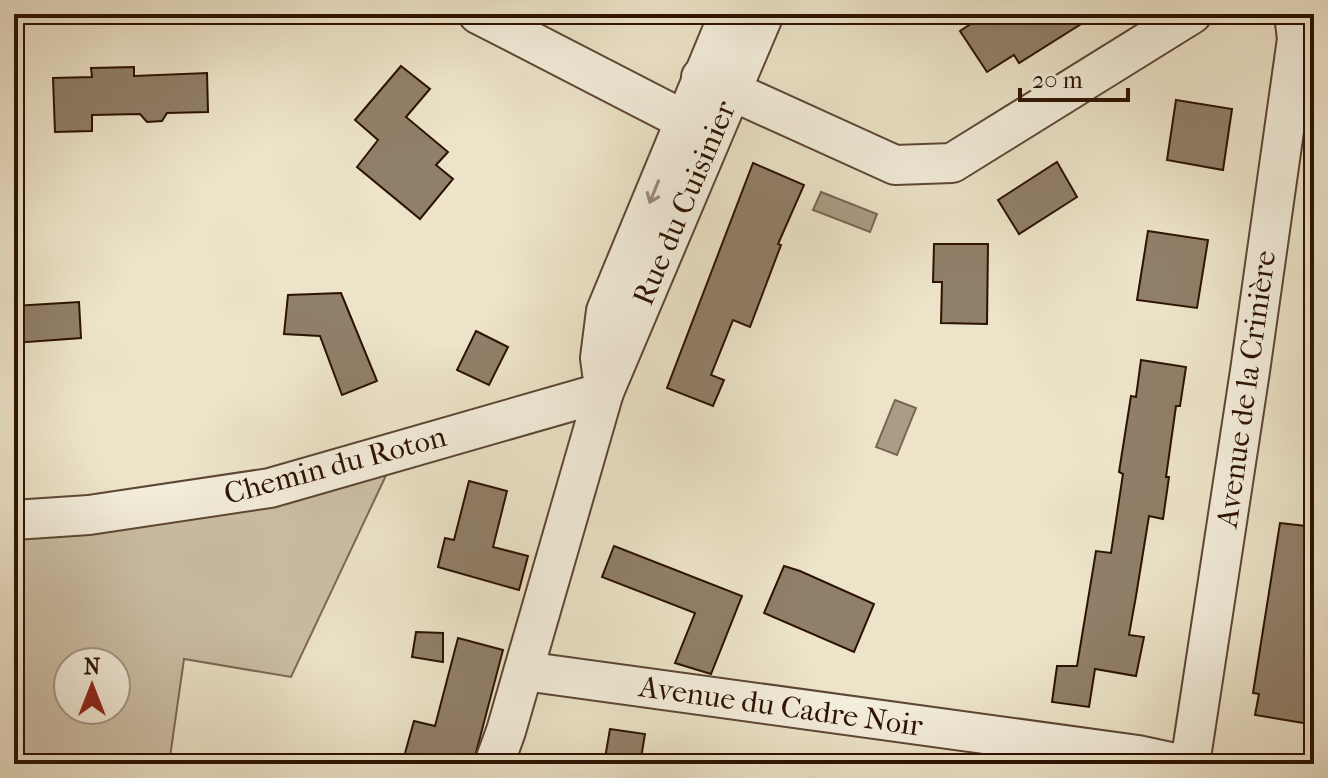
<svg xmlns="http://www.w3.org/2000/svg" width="1328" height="778" viewBox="0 0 1328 778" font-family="'IM FELL French Canon',serif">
  <rect width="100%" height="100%" fill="#ece3c8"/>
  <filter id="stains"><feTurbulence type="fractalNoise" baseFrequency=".0025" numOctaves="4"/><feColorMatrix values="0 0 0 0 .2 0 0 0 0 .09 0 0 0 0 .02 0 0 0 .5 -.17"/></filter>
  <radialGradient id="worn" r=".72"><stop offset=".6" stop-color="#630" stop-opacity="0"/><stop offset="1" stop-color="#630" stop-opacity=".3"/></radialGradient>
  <!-- green -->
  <path fill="#ccbfa6" stroke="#7c6854" stroke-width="2" fill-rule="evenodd" d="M389,469L291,677L184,659L169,764H14V534ZM68,662H116V710H68Z"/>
  <!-- water -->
  <g fill="#ab9c85" stroke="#796551" stroke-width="2">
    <path d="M821,192L877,214L870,232L813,210Z"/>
    <path d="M895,400L916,408L897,455L876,447Z"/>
  </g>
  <!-- building -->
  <g fill="#907f69" stroke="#2d1202" stroke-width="2">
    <path d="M986,14H1097L1019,63L1014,55L987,72L960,31Z"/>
    <path d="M401,66L430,89L406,117L448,152L436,165L453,179L420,219L357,167L378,140L355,120Z"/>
    <path d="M134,67V76L207,73L208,112L167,113L162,121L147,122L140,114L92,115V131L55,132L53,78L92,77L91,68Z"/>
    <path d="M1176,100L1232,109L1223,170L1167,160Z"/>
    <path d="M1057,162L1077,197L1019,234L998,200Z"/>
    <path d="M753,163L804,185L778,244L781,245L750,327L733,320L711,375L724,380L713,406L667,388Z"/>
    <path d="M1148,231L1208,240L1197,308L1137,300Z"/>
    <path d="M934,244H988L987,324L941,323L942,282H933Z"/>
    <path d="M341,293L377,381L342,395L320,336L284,334L288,295Z"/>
    <path d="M79,302L81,338L14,343V306Z"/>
    <path d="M476,331L508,347L489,385L457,370Z"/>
    <path d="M1141,360L1186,367L1180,406H1176L1166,477H1169L1163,519L1149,516L1136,596L1129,635L1144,637L1136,676L1095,669L1089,707L1052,702L1057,666H1077L1096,551L1111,553L1123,474L1119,472L1131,396L1136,397Z"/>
    <path d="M469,481L507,491L493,547L528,556L519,590L438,567L445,538L454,540Z"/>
    <path d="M1280,523L1314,527V701L1310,724L1255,715L1259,694L1253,693Z"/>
    <path d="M614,546L742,596L711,674L675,663L695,613L602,577Z"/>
    <path d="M784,566L800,571L874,604L854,652L764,613Z"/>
    <path d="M416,632L443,633V662L412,657Z"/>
    <path d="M458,638L503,650L473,764H402L414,721L435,726Z"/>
    <path d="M610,729L645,734L640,764H604Z"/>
  </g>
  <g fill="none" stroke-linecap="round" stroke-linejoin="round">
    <!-- street casing -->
    <g stroke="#5d4634" stroke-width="42">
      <g id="street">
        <path d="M478,14L707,132"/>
        <path d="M701,77L895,165L952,163L1192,14"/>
        <path d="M602,373L600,358L606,311L729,14"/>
        <path d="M14,520L89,515L270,488L604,392"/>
        <path d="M524,671L1138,755L1180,764"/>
        <path d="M494,764L506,731L604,392L764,14"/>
        <path d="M1190,764L1250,371L1297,39L1294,14"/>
      </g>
    </g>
    <!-- street -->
    <use href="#street" stroke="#f3eddb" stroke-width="38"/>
  </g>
  <!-- one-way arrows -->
  <defs><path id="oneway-shaft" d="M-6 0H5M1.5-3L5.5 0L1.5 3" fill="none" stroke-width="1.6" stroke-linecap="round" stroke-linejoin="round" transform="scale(2)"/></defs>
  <use stroke="#9a8a79" href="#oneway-shaft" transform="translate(654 192) rotate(112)"/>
  <g text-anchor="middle" stroke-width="6" stroke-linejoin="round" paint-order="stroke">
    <!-- street labels -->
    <g font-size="30" fill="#2d1202" stroke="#f3eddb">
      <text transform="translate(684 203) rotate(-67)" y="10">Rue du Cuisinier</text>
      <text transform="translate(1246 389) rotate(-82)" y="10">Avenue de la Crinière</text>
      <text transform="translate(335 465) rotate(-15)" y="10">Chemin du Roton</text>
      <text transform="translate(781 706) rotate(8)" y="10">Avenue du Cadre Noir</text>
    </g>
  </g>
  <!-- margin -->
  <rect width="1328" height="778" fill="none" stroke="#ece3c8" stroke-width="48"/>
  <rect x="16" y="16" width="1296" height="746" fill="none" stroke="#2d1202" stroke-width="4"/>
  <rect x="24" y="24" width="1280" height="730" fill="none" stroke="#2d1202" stroke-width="2"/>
  <!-- north arrow -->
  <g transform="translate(92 686)"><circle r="38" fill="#f3eddb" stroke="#a49584" stroke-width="2"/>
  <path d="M0-6L14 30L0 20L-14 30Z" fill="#8f2418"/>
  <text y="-12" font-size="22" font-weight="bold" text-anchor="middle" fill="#2d1202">N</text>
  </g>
  <!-- scale -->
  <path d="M1020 88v12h108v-12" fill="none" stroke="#2d1202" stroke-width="4"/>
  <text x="1032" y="88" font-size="24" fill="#2d1202" stroke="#f3eddb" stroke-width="6" paint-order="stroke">20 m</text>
  <rect width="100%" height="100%" filter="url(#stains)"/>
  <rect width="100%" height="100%" fill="url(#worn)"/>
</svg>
